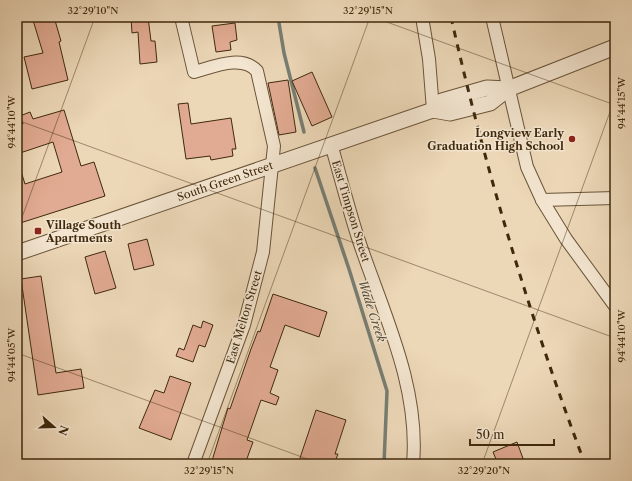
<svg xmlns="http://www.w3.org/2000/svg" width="632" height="481" viewBox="0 0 632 481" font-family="'Libre Caslon Text',serif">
  <rect width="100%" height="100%" fill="#ecd7b7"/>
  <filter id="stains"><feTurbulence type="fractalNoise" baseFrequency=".005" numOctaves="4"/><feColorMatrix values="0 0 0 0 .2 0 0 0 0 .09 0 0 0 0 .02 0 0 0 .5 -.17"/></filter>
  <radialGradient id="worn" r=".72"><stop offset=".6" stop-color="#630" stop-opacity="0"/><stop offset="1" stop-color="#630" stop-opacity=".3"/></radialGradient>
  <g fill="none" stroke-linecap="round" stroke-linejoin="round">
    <!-- stream -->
    <g stroke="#777e74" stroke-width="3.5">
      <path d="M278,17L284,53L304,132"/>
      <path d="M315,168L349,269L387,391L384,464"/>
    </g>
  </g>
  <!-- building -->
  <g fill="#e1aa92" stroke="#3f290d">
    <path d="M32,17H54L61,41L59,42L68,80L32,89L24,57L43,53Z"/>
    <path d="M131,17H148L151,41H155L157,62L140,64L138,32L132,33Z"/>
    <path d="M235,23L237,40L230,42L231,50L216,52L212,26Z"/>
    <path d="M312,72L332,117L312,126L292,81Z"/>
    <path d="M288,80L296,132L279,135L268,83Z"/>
    <path d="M188,103L191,124L231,118L236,149H232L233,156L211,160L210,156L186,159L178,104Z"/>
    <path d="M64,110L81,166L94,162L105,196L17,224V166L19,165L25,184L62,172L53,142L17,154V125L23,124L20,116L30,112L33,119Z"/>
    <path d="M147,239L154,265L134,270L128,244Z"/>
    <path d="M105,251L116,288L95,294L85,257Z"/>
    <path d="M41,276L56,373L81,369L84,388L38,395L21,279Z"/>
    <path d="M273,294L327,312L319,337L285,325L270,367L278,370L270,393L279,397L276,405L261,400L247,440L253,442L245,464H211L228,408L230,409L251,349L258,331L260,332Z"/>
    <path d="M203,321L213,325L205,347L199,345L193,362L176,356L179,348L184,350L193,325L201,328Z"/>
    <path d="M170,376L191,383L171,440L139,428L155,390L164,393Z"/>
    <path d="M316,410L346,420L335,454H338L334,464H298Z"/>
    <path d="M517,442L525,464H498L493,452Z"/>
  </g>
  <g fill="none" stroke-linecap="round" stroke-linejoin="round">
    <!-- minor casing -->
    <g stroke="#6a5438" stroke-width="14">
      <g id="minor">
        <path d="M181,17L194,72C213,67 242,54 257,71L274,146L263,252L244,325L193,464"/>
        <path d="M422,17L429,59L433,110"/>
        <path d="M492,17L527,167L542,200L566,239L615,306"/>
        <path d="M331,144C340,175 348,207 358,238C382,311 420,385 413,464"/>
        <path d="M542,200L615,198"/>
      </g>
    </g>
    <!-- tertiary casing -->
    <g stroke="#6a5438" stroke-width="17">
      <g id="tertiary">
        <path d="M433,110L442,101L487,88L508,89"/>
        <path d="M17,253L433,110L450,113L490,103L508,89L615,47"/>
      </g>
    </g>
    <!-- minor -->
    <use href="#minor" stroke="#f3e5d0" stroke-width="12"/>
    <!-- tertiary -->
    <use href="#tertiary" stroke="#f3e5d0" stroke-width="15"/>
    <!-- rail -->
    <path stroke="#3f290d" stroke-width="3" stroke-dasharray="7 7" stroke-linecap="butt" d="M451,17C485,169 530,318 585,464"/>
  </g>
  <!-- ticks -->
  <path fill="none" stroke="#3f290d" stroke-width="1" stroke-opacity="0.45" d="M373,17L615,105M17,120L615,338M17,231L95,17M17,353L321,464M207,464L370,17M482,464L615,98"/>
  <!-- markers -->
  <g fill="#8f2418" stroke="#f3e5d0" stroke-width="1.5">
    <circle cx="572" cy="139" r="4"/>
    <rect x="34" y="227" width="8" height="8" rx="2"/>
  </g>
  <g text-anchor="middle" stroke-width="3" stroke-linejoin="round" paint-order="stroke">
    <!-- poi labels -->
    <g font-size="11" font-weight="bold" fill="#3f290d" stroke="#f3e5d0" text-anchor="end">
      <text x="564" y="137">Longview Early<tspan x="564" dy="13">Graduation High School</tspan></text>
      <text x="46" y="229" text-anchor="start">Village South<tspan x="46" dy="13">Apartments</tspan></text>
    </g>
    <!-- street labels -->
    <g font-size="11" fill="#3f290d" stroke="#f3e5d0">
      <text transform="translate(225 181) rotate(-19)" y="4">South Green Street</text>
      <text transform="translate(351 211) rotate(73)" y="4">East Timpson Street</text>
      <text transform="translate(244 317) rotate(-73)" y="4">East Melton Street</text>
    </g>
    <!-- water labels -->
    <g font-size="12" font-style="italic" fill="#564c38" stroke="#f3e5d0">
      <text transform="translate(372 311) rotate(72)" y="4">Wade Creek</text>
    </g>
  </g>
  <!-- margin -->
  <rect width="632" height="481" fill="none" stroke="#ecd7b7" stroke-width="44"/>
  <!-- north arrow -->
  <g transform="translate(54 427) rotate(110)" stroke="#f3e5d0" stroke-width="3" paint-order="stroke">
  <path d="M0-3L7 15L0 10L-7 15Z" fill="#3f290d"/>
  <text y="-6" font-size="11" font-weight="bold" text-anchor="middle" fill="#3f290d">N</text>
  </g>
  <!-- scale -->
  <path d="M470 439v6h84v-6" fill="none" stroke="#3f290d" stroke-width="2"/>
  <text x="476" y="439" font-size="12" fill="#3f290d" stroke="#f3e5d0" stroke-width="3" paint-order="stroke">50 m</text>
  <rect x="22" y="22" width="588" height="437" fill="none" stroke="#3f290d" stroke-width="1.5"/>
  <g font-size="10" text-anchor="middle" fill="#3f290d">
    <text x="93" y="14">32°29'10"N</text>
    <text x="368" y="14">32°29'15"N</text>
    <text transform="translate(621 103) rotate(-90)" y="4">94°44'15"W</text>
    <text transform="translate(11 122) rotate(-90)" y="4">94°44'10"W</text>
    <text transform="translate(621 336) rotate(-90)" y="4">94°44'10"W</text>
    <text transform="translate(11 355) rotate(-90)" y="4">94°44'05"W</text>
    <text x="209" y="474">32°29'15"N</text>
    <text x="484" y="474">32°29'20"N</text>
  </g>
  <rect width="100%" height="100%" filter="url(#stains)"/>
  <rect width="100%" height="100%" fill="url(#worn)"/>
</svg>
